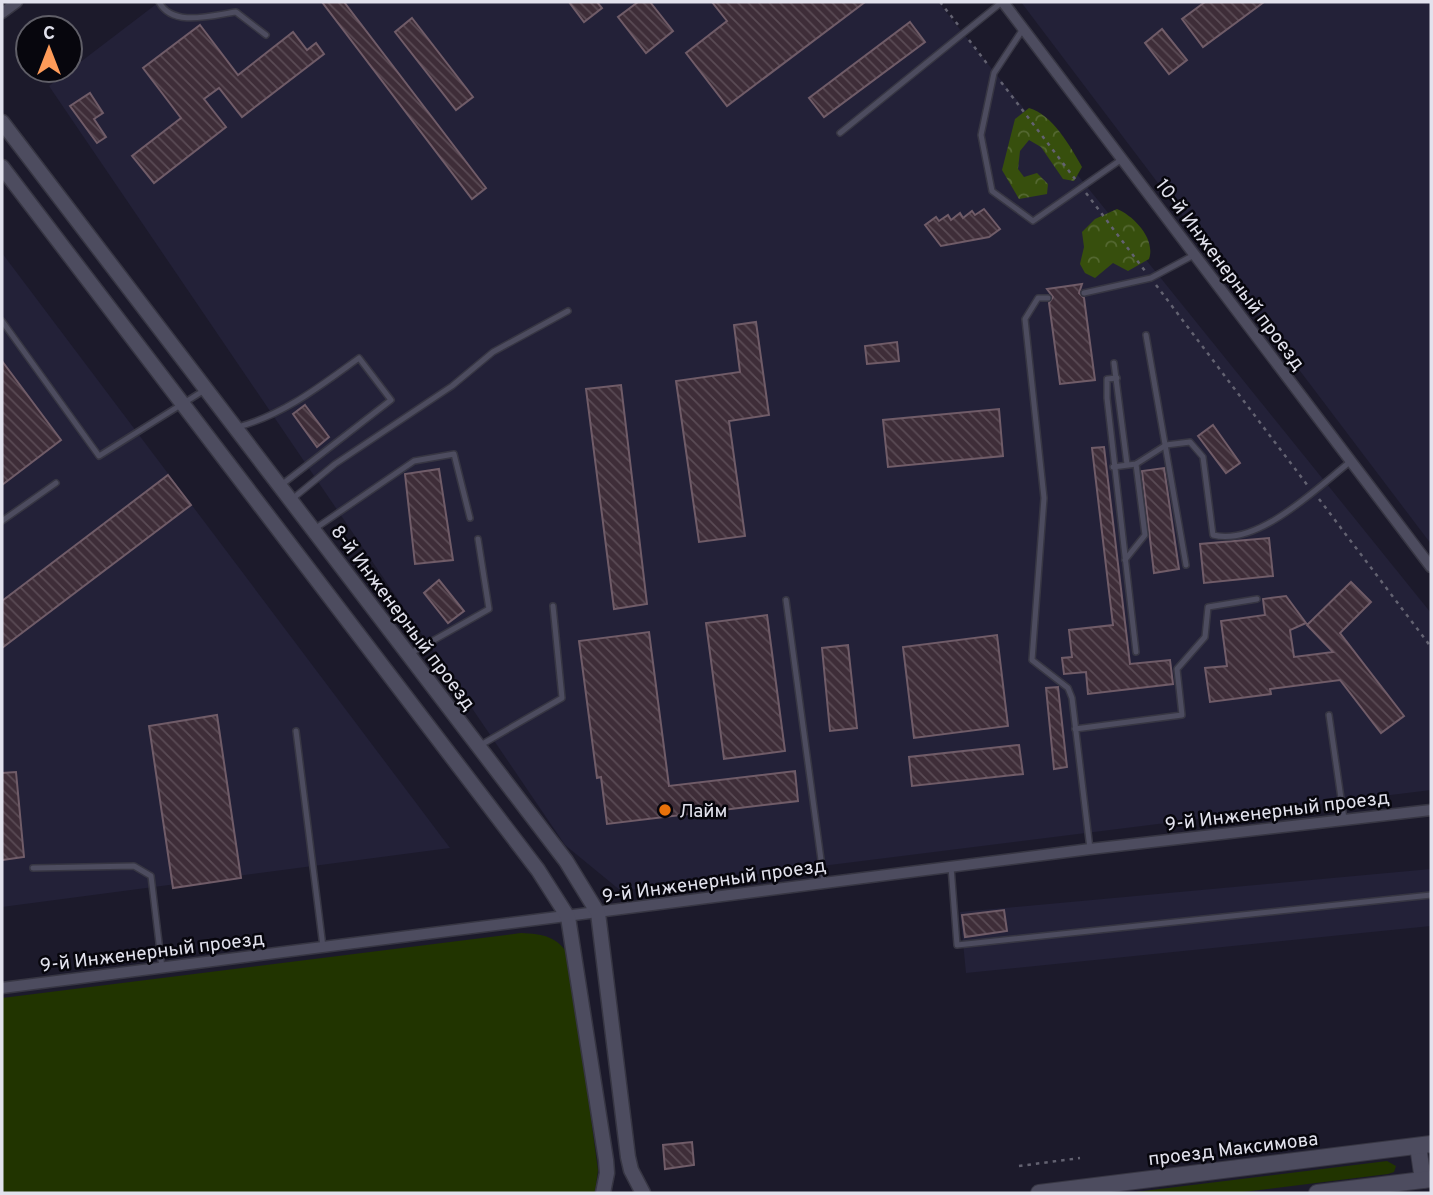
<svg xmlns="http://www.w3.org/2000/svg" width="1433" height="1195" viewBox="0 0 1433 1195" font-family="Overpass,sans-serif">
  <defs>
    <pattern id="forest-crowns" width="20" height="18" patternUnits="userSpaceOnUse" patternTransform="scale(1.75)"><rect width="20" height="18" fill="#374f0d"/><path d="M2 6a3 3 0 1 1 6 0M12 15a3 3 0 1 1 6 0" fill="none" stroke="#546831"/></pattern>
    <pattern id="building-back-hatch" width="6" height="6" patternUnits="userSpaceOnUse" patternTransform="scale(1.75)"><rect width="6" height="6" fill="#3e2d38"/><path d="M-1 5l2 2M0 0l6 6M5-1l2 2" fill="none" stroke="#5a4b55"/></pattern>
  </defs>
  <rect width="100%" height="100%" fill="#1c1a2b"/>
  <!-- built -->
  <g fill="#232138">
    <path d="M159,2H938L1431,613V790L621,891L565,845L49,86Z"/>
    <path d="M1021,2H1431V544Z"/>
    <path d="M2,253L450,848L2,907Z"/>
    <path d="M1431,869V926L966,973L960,912Z"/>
  </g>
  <!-- grass -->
  <g fill="#213400">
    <path d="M521,933C543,934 557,936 569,956L598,1170L595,1193H2V998Z"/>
    <path d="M1387,1161L1396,1166L1394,1172L1388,1174L1235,1193H1127Z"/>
  </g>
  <!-- forest -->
  <g fill="url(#forest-crowns)">
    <path d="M1029,108C1052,114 1071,147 1082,167L1074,181L1063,179L1041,147L1029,140L1020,151L1018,169L1024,177L1037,173L1048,184L1047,194L1019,199L1002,170L1015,119Z"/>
    <path d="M1117,209C1134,216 1156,239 1149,259L1128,271L1113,263L1095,278L1085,273L1080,264L1084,247L1082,232L1095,219Z"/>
  </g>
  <!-- building -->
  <g fill="url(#building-back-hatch)" stroke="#705c68" stroke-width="2">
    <path d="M322,2H344L486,188L472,199Z"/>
    <path d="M569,2H597L602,8L584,22Z"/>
    <path d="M638,2H650L673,31L646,53L618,17Z"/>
    <path d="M712,2H865L727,106L686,53L727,21Z"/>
    <path d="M1205,2H1264L1203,47L1182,19Z"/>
    <path d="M412,18L473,97L456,110L395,32Z"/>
    <path d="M910,22L925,42L824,117L809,98Z"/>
    <path d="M200,25L238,75L293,32L307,50L316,43L324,54L242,117L219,88L204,99L226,127L154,183L132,156L181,118L143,68Z"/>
    <path d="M1162,29L1187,60L1169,74L1145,43Z"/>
    <path d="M90,93L103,113L94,119L106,137L97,143L70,106Z"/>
    <path d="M984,209L1000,229L989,237L941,246L925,225L936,217L939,221L948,215L951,220L960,213L963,218L972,211L975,215Z"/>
    <path d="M1082,284L1079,293L1084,298L1095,380L1060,384L1049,303L1053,297L1047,289Z"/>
    <path d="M756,322L769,415L729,421L745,536L699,542L676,381L740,372L734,325Z"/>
    <path d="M897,342L899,361L867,364L865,346Z"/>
    <path d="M2,361L61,440L2,485Z"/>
    <path d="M621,385L647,604L614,609L586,389Z"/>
    <path d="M305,405L329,437L317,447L293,414Z"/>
    <path d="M999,409L1003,456L888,467L883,420Z"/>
    <path d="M1213,425L1240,463L1226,473L1198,436Z"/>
    <path d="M1104,447L1130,664L1170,660L1173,684L1088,694L1086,672L1064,674L1062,658L1072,657L1069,630L1113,625L1092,448Z"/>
    <path d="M1164,468L1179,569L1154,573L1142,471Z"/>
    <path d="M439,469L453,560L415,564L405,474Z"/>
    <path d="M168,475L191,505L2,648V601Z"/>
    <path d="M1269,538L1273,576L1204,583L1200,544Z"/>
    <path d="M439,580L464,611L448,623L424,593Z"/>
    <path d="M1351,582L1371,602L1340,633L1404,716L1381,733L1340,680L1270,689L1271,694L1210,702L1205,668L1227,666L1221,621L1265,615L1263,599L1286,596L1306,623L1290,630L1294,657L1333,652L1307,625Z"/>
    <path d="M767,615L785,751L724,759L706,623Z"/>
    <path d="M649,632L669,786L795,771L798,801L607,824L601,777L597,778L579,641Z"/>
    <path d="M997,635L1008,726L914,738L903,647Z"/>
    <path d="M848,645L857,728L830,731L822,648Z"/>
    <path d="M1058,687L1067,767L1054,769L1046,688Z"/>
    <path d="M217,715L241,878L173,888L149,726Z"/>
    <path d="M1019,745L1023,774L912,786L909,757Z"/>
    <path d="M16,772L24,857L2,860V773Z"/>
    <path d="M1004,910L1007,931L965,937L962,915Z"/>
    <path d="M692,1142L694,1165L665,1169L663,1145Z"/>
  </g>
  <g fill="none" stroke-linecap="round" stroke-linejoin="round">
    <!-- service casing -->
    <g stroke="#373643" stroke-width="8">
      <g id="service">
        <path d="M159,2C173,28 213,15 236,12L266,35"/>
        <path d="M1023,29L994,73L981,135L992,191L1033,221L1122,159"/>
        <path d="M840,133L1002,2"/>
        <path d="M1084,293L1151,278L1194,255"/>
        <path d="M1048,298H1038L1025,319L1044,498L1032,660L1068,688L1072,698L1090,849"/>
        <path d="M2,321L99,456L203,391"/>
        <path d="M1146,335L1186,565"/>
        <path d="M1114,363L1127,464"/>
        <path d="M1117,378L1107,379V398L1136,652"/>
        <path d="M238,427C285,414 320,386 359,358L391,400L280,486"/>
        <path d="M1113,467L1136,464L1166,445L1190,442L1203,457L1213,535C1258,547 1318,487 1351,461"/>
        <path d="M291,500L335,464L452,386L493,352L568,311"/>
        <path d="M2,521L56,483"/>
        <path d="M313,530L414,461L454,454L470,518"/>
        <path d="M1125,560L1145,535L1136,464"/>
        <path d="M786,600L824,882"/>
        <path d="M411,653L489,609L478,539"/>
        <path d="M1329,715L1344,819"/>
        <path d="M1075,729L1182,715L1177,669L1205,637L1208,607L1257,599"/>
        <path d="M296,731L323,947"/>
        <path d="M479,746L562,698L553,606"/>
        <path d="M951,867L957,945L1431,895"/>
        <path d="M33,868L134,866L151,876L162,968"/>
      </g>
    </g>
    <!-- minor casing -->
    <g stroke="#373643" stroke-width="13">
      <g id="minor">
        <path d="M1003,2L1431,567"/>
        <path d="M2,13L17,2"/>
        <path d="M2,988L1090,849L1431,810"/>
      </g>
    </g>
    <!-- tertiary casing -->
    <g stroke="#373643" stroke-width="17">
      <g id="tertiary">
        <path d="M2,122L566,861L598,913L628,1157L631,1170L643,1193"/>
        <path d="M2,167L538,870L568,917L606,1160L607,1173L603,1193"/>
      </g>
    </g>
    <!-- secondary casing -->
    <g stroke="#373643" stroke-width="18">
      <g id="secondary">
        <path d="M1418,1146L1423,1180"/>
        <path d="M1039,1193L1431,1144"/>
        <path d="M1317,1193L1431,1179"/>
      </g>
    </g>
    <!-- path -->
    <g stroke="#636271" stroke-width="2.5" stroke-dasharray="3.5 5" stroke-linecap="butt">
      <path d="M940,2L959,26"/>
      <path d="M969,40L988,65"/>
      <path d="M1001,82L1075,179"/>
      <path d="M1086,193L1145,271"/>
      <path d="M1156,285L1308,486"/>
      <path d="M1319,499L1431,647"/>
      <path d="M1019,1166L1080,1158"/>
    </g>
    <!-- service -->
    <use href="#service" stroke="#4d4c5f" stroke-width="5"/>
    <!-- minor -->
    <use href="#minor" stroke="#4d4c5f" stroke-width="10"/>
    <!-- tertiary -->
    <use href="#tertiary" stroke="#4d4c5f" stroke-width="14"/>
    <!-- secondary -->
    <use href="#secondary" stroke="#4d4c5f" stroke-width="16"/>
  </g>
  <!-- markers -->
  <circle fill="#e8710a" stroke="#07060d" stroke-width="2.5" cx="665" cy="810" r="7"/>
  <g text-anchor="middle" stroke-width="5" stroke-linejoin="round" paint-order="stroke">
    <!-- street labels -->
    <g font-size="19" fill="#e2e2ed" stroke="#07060d">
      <text transform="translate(1231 274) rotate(53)" y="7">10-й Инженерный проезд</text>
      <text transform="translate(404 617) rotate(53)" y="7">8-й Инженерный проезд</text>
      <text transform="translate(1277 810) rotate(-7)" y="7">9-й Инженерный проезд</text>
      <text transform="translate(714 880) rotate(-8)" y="7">9-й Инженерный проезд</text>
      <text transform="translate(152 951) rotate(-7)" y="7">9-й Инженерный проезд</text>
      <text transform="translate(1233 1148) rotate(-7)" y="7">проезд Максимова</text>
    </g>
    <!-- poi labels -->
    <g font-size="19" fill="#e2e2ed" stroke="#07060d" text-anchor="start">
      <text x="679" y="817">Лайм</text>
    </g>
  </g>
  <!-- border -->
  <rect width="1433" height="1195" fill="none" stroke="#e2e2ed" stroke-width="7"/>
  <!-- north arrow -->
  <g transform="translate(49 49)"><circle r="33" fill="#07060d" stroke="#5f5e67" stroke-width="2"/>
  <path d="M0-5L12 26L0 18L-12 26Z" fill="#fe9b59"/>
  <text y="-10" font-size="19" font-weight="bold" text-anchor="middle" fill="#e2e2ed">С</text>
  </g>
</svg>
